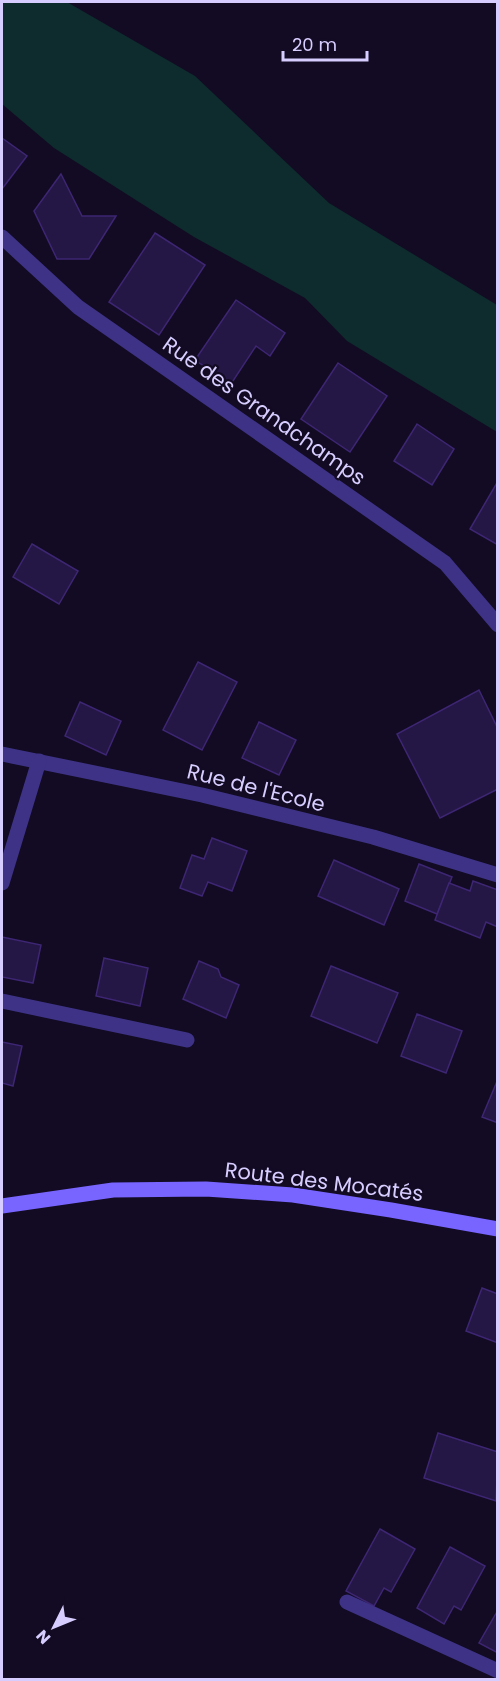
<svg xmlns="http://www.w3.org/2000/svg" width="499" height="1681" viewBox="0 0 499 1681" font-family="Poppins,sans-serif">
  <rect width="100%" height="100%" fill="#120b23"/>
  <!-- green -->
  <path fill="#0e2b2d" d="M2,2H67L195,76L329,203L497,305V432L347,341L305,298L194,237L54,148L2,104Z"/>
  <!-- building -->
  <g fill="#241645" stroke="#3d2673" stroke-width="1.5">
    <path d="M2,138L27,156L2,189Z"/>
    <path d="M61,174L82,216H116L89,259H57L34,211Z"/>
    <path d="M155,233L205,265L159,335L109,302Z"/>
    <path d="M236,300L285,333L270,356L256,346L231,384L195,360Z"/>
    <path d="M338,363L387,396L350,452L301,419Z"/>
    <path d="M417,424L454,449L432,485L394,461Z"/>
    <path d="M498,481V545L470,529Z"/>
    <path d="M32,544L78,571L59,604L13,577Z"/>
    <path d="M198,662L237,682L202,750L163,730Z"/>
    <path d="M479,690L498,729V789L440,818L397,734Z"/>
    <path d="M80,702L121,721L106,755L65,736Z"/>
    <path d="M259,722L296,740L279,775L242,758Z"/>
    <path d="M212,838L247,851L232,891L208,882L202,896L180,888L192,855L204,859Z"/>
    <path d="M334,860L399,889L384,925L318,896Z"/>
    <path d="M419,864L452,877L437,914L405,901Z"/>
    <path d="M473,881L498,890V927L486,922L480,938L435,920L449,883L470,891Z"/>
    <path d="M2,937L41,945L33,983L2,977Z"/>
    <path d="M104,958L148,968L140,1006L96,996Z"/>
    <path d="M199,961L218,969L221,977L239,985L226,1018L183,999Z"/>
    <path d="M331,966L398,993L377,1043L311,1016Z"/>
    <path d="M417,1014L462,1031L446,1073L401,1056Z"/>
    <path d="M2,1042L22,1046L13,1086L2,1083Z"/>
    <path d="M498,1079V1123L482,1117Z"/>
    <path d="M482,1288L498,1294V1343L466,1331Z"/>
    <path d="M438,1433L498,1452L496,1501L424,1478Z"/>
    <path d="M380,1529L415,1549L391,1592L384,1588L374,1606L346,1591Z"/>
    <path d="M450,1547L485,1566L461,1610L454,1606L444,1624L417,1608Z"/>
    <path d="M498,1610V1653L479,1643Z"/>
  </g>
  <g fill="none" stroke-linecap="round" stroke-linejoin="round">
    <!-- street -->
    <g stroke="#3e3286" stroke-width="15">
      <path d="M2,237L78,307L445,563L498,625"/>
      <path d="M2,754L202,795L373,837L498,875"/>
      <path d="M2,883L39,761"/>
      <path d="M2,1001L187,1040"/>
      <path d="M347,1602L498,1671"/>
    </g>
    <!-- secondary -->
    <path stroke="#7864ff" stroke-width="15" d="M2,1206L113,1190L206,1189L293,1195L391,1210L498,1229"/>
  </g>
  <g text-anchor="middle" stroke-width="4.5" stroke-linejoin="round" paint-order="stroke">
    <!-- street labels -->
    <g font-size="21" fill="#d8cdff" stroke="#120b23">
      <text transform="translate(264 411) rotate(35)" y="7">Rue des Grandchamps</text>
      <text transform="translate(256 788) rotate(14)" y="7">Rue de l'Ecole</text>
      <text transform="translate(324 1182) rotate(7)" y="7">Route des Mocatés</text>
    </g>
  </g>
  <!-- border -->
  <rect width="499" height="1681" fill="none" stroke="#d8cdff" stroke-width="6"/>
  <!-- north arrow -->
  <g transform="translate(54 1627) rotate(227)" stroke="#120b23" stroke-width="4.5" paint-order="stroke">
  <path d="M0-4.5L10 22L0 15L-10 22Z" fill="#d8cdff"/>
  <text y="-9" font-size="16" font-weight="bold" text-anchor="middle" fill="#d8cdff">N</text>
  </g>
  <!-- scale -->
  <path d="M283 51v9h84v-9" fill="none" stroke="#d8cdff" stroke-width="3"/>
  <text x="292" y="51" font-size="18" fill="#d8cdff" stroke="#120b23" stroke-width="4.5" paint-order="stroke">20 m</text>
</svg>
